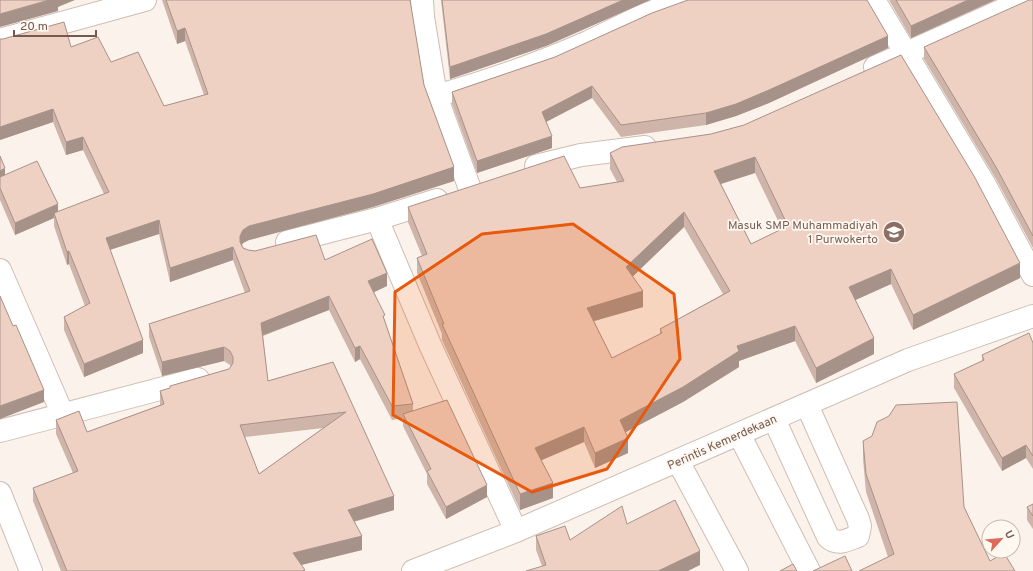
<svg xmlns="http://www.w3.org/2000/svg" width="1033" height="571" viewBox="0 0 1033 571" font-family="Overpass,sans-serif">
  <rect width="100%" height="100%" fill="#fbf3eb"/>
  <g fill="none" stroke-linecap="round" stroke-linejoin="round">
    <!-- minor casing -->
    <g stroke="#cfbdb3" stroke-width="24">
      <g id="minor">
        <path d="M422,0L423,17L436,96L470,189"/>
        <path d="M874,0L985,185L1033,275"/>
        <path d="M0,40L145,0"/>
        <path d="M875,67L1025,0"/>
        <path d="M436,96C489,81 538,64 588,42C620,27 650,10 685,0"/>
        <path d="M536,166L581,155L645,147"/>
        <path d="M437,200L377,219L431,347L516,531"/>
        <path d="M287,242L377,219"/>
        <path d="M0,270L63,415"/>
        <path d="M774,419L828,537C838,546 847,540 858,536L860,526L858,519L807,405"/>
        <path d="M0,431L198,379"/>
        <path d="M739,434L809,571"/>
        <path d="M678,461L737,571"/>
        <path d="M0,493L31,571"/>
        <path d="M413,571L516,531L908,360L1033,316"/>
      </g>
    </g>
    <!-- minor -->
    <use href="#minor" stroke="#fff" stroke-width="22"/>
  </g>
  <!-- wall -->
  <g fill="#ceb4a9" fill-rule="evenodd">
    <path d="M162,0H410L424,85L454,181L373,207L249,240L243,243L242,245L243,248L248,250L325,260L387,286L374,292L385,321L413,404V411L487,497L446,519L427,484V474L403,426V418L392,420L360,359L355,362L329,310L263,336L268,381L333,362L394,510L354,522L362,550L301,565L305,571H61L33,501V488L73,473L56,434V420L87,432L160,405V391L170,388V386L229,369L231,366L230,365L224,361L162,376L149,337V324L245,293L233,260L170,282L159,234L110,250L143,353L84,377L64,330V317L85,306L69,264L67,265L54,226V218L15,235L0,200V156L5,175L58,212L104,194L83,150L66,155L53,122L0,140L71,47L111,62L164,106L204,95L185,41L177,44ZM323,428L259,474L245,437Z"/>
    <path d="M441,0H650L546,46L450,79Z"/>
    <path d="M889,0H995L911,38Z"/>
    <path d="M1033,0V248L996,179L924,59V47Z"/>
    <path d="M888,48L769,103L736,116L706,125L621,137L592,98L546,122L552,148L477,173L452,104V92L555,57Z"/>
    <path d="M711,134L1020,278L913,330L891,284L855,300L874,354L816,383L795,341L739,361V367L683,402L626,432L628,453L595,468L584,442L541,460L553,498L520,510L442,340V334L417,273V258L422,256L408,222V207L580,188L617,182L610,169V153ZM755,173L782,229L751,244L721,184ZM684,227L723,294L660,329V334L612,358L594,321L643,307L632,277Z"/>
    <path d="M1033,343V469L1026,458L1002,471L954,388V374L982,361V355Z"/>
    <path d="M863,441L964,507L990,561L1015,571L888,557L866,492L863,459Z"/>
    <path d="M1033,504V529L1027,520V507Z"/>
    <path d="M627,524L700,565L542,566L536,550V536L570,540Z"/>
  </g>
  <!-- shaded-wall -->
  <g fill="#a79289">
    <path d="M49,0H75L58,7V11L0,27V14Z"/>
    <path d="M623,0H650L546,46L450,79V67Z"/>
    <path d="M968,0H995L911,38V26Z"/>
    <path d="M185,28V41L177,44V31Z"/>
    <path d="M888,36V48L769,103L736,116L706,125V113Z"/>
    <path d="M592,86V98L542,124V112Z"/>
    <path d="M53,109V122L0,140V127Z"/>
    <path d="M552,136V148L477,173V161Z"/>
    <path d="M83,137V150L66,155V142Z"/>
    <path d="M755,157V173L714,186V171Z"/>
    <path d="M454,167V181L373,207L249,240L243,243L240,249V236L243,230L249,226Z"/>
    <path d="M5,168V181L0,183V171Z"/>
    <path d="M58,204V216L54,213V218L15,235V223Z"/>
    <path d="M684,212V227L626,283V267Z"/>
    <path d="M159,220V234L106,251V238Z"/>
    <path d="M233,247V260L170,282V268Z"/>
    <path d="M69,251V264L67,265V252Z"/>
    <path d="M1020,263V278L913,330V315Z"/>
    <path d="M891,269V284L849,303V287Z"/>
    <path d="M387,273V286L368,295V281Z"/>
    <path d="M643,291V307L587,323V308Z"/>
    <path d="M329,296V310L261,336V323Z"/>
    <path d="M795,326V341L739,361V367L683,402L620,435V420L737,346Z"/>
    <path d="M874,338V354L816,383V368Z"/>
    <path d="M143,340V353L84,377V364Z"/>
    <path d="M360,346V359L355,362V348Z"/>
    <path d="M224,347V361L162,376V362Z"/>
    <path d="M44,390V402L0,419V406Z"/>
    <path d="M584,427V442L535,463V448Z"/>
    <path d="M628,438V453L595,468V453Z"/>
    <path d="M1026,445V458L1002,471V458Z"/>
    <path d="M553,483V498L520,510V494Z"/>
    <path d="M487,485V497L446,519V507Z"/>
    <path d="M394,496V510L348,523V510Z"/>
    <path d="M362,536V550L293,567V553Z"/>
    <path d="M700,551V565L688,571H658Z"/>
  </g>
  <!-- building -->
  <g fill="#efd1c4" stroke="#a79289" fill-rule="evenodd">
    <path d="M0,0H49L0,14Z"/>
    <path d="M166,0H410L424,85L454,167L373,194L249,226L243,230L240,236V242L243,248L248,250L255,251L316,235L325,260L372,239L387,273L368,281L385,315L383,316L413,404L392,406L360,346L355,348L329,296L261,323L268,381L333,362L394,496L348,510L362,536L293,553L305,570L302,571H67L33,488L78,471L56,420L79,411L87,432L164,404L160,391L170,388V386L229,369L233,363V357L230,351L224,347L162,362L149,324L250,291L233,247L170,268L159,220L106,238L143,340L84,364L64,317L90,303L69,251L67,252L54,213L109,192L83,137L66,142L53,109L0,127V39H3L64,22L71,47L98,37L111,62L138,52L164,106L208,94L185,28L177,31ZM346,412L259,474L240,425Z"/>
    <path d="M442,0H623L546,34L450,67Z"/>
    <path d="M688,0H867L888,36L769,90L736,104L706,113L621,125L592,86L542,112L552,136L477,161L452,92L555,57L652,13Z"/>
    <path d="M896,0H968L911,26Z"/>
    <path d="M1029,0H1033V236L996,167L924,47Z"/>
    <path d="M901,55L974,176L1020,263L913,315L891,269L849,287L874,338L816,368L795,326L737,346L739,351L683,387L620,420L628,438L595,453L584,427L535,448L553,483L520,494L442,324H444L417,258L427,254L408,207L564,156L580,188L624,181L610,153L622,147L711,134L744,125ZM755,157L788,226L751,244L714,171ZM684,212L730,291L660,329L662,333L612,358L587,308L643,291L626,267Z"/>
    <path d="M0,156L5,168L0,171Z"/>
    <path d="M37,161L58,204L15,223L0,188V177Z"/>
    <path d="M0,296L13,326L16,325L44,390L0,406Z"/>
    <path d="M1029,333L1033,343V456L1026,445L1002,458L954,374L984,360L982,355Z"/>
    <path d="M447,400L487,485L446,507L427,471L431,469L403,414Z"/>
    <path d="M957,402L964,507L990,561L1004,553L1015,571H859L894,554L866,474L863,441L872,436L877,422L889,416L896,405Z"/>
    <path d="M675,500L700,551L658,571H526L546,565L536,536L565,526L570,540L622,506L627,524Z"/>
    <path d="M1033,504V516L1027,507Z"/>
    <path d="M845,556L852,571H813Z"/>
    <path d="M793,564L797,571H780Z"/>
  </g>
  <!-- marked area -->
  <path fill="#e8590c" fill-opacity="0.2" stroke="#e8590c" stroke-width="3" stroke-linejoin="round" d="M573,224L674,294L680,359L607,469L532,492L393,415L395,292L482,234Z"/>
  <!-- icons -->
  <defs>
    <g id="school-disc" transform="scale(1.15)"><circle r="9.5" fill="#8d6e63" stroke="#fef8f1"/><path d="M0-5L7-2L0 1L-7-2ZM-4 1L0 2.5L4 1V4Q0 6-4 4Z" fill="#fff"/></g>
  </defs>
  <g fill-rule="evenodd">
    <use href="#school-disc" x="894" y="232"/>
  </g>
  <g text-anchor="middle" stroke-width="3.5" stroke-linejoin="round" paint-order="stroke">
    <!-- education labels -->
    <g font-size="12" fill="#785e54" stroke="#fef8f1" text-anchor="end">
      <text x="878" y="229">Masuk SMP Muhammadiyah<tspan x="878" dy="14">1 Purwokerto</tspan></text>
    </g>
    <!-- street labels -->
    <g font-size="12" fill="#75594f" stroke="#fef8f1">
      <text transform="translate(722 442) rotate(-24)" y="4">Perintis Kemerdekaan</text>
    </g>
  </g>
  <!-- north arrow -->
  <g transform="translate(1001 539) rotate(63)"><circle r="19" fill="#fef8f1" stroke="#c7b8b0"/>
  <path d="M0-3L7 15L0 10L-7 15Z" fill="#dc6959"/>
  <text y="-6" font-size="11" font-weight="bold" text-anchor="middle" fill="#75594f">U</text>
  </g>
  <!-- scale -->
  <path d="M14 30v6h82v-6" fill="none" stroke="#75594f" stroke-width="2"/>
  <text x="20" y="30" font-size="12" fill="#75594f" stroke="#fef8f1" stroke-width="3" paint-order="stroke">20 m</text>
</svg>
